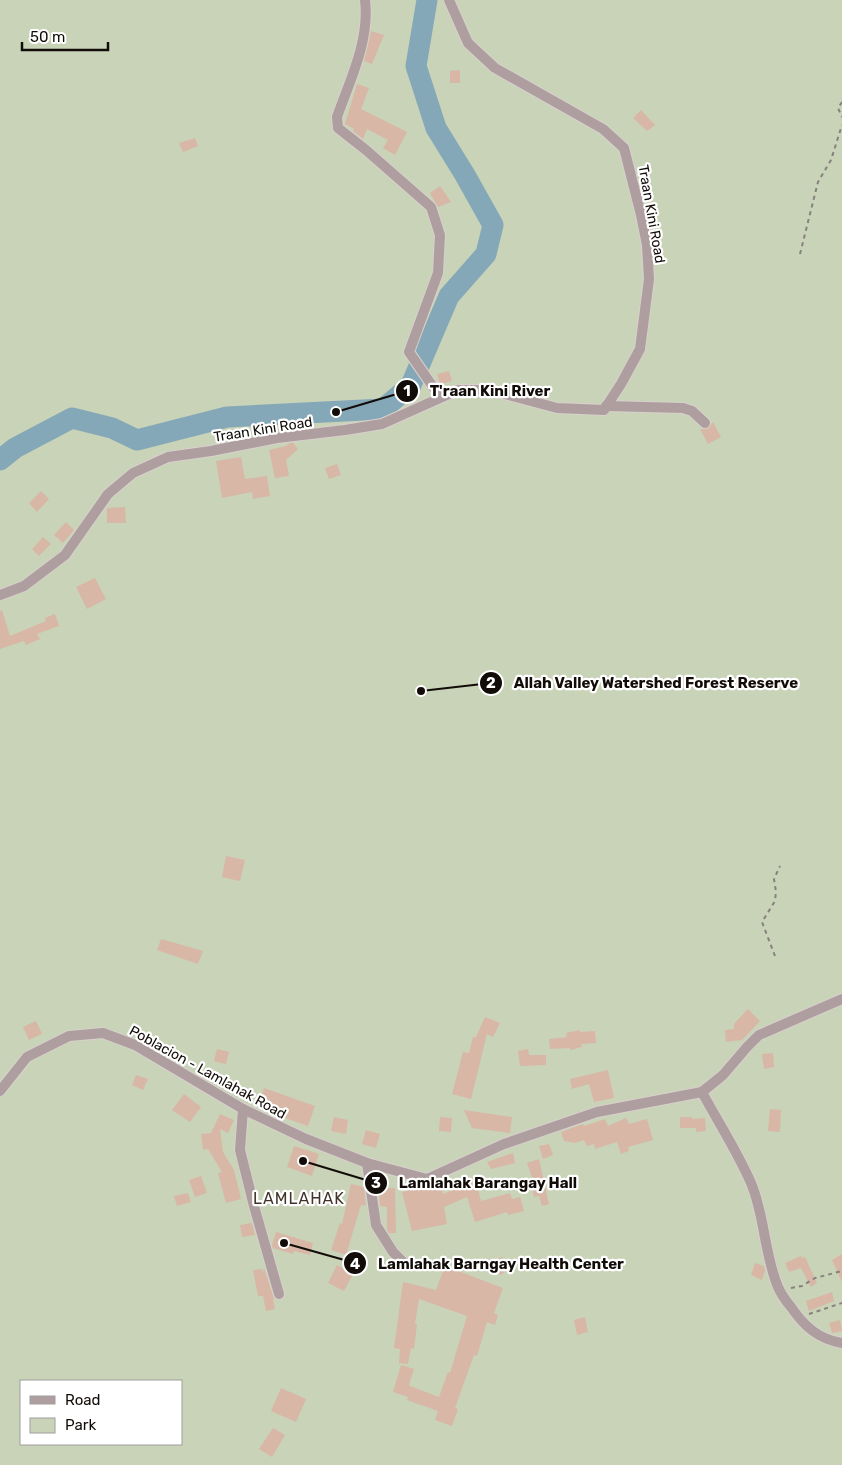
<svg xmlns="http://www.w3.org/2000/svg" width="842" height="1465" viewBox="0 0 842 1465" font-family="Rubik,sans-serif">
  <rect width="100%" height="100%" fill="#fef6f1"/>
  <!-- green -->
  <path fill="#c9d3b8" fill-rule="evenodd" d="M0,0H842V1465H0ZM21,1381H181V1444H21Z"/>
  <g fill="none" stroke-linecap="round" stroke-linejoin="round">
    <!-- river -->
    <path stroke="#84a8b7" stroke-width="21" d="M0,460L15,448L72,418L112,428L137,440L227,417L383,409L411,385L449,296L486,254L493,225L465,175L436,128L416,66L427,0"/>
  </g>
  <!-- building -->
  <g fill="#d8b7a6">
    <path d="M371,31L384,35L372,64L364,61Z"/>
    <path d="M460,70V83H450V71Z"/>
    <path d="M357,84L369,88L361,109L407,132L395,155L383,148L388,140L367,129L363,139L353,131L354,129L345,124Z"/>
    <path d="M641,110L655,125L647,131L633,118Z"/>
    <path d="M195,138L198,146L183,152L179,143Z"/>
    <path d="M440,186L451,202L438,207L430,193Z"/>
    <path d="M449,371L452,381L440,384L437,374Z"/>
    <path d="M713,422L721,437L708,444L700,429H707Z"/>
    <path d="M290,443H293L298,449L286,460L289,476L275,478L269,450L286,446Z"/>
    <path d="M241,457L245,479L267,476L270,496L253,499L252,492L222,498L216,461Z"/>
    <path d="M337,464L341,475L329,479L325,468Z"/>
    <path d="M41,491L49,499L37,512L29,503Z"/>
    <path d="M125,507L126,523H107V508Z"/>
    <path d="M66,522L74,530L63,543L54,535Z"/>
    <path d="M43,537L51,544L39,556L32,549Z"/>
    <path d="M95,578L106,599L87,609L76,587Z"/>
    <path d="M2,610L10,636L46,621L45,618L55,614L59,626L37,634L40,639L26,645L24,641L0,649V611Z"/>
    <path d="M226,856L245,860L240,881L222,877Z"/>
    <path d="M161,939L203,951L198,964L157,950Z"/>
    <path d="M748,1009L760,1021L742,1040L726,1042L725,1030L734,1029V1024Z"/>
    <path d="M485,1017L500,1023L493,1037L487,1034L471,1099L452,1094L463,1052L469,1053L473,1037H476Z"/>
    <path d="M36,1021L42,1034L29,1040L23,1027Z"/>
    <path d="M580,1030V1032L595,1031L596,1043L581,1044L582,1047L570,1050V1048L550,1049L549,1039L567,1037L566,1033Z"/>
    <path d="M217,1049L229,1052L226,1064L214,1061Z"/>
    <path d="M528,1049L529,1055H546V1065L520,1066L518,1051Z"/>
    <path d="M773,1053L774,1067L764,1069L762,1054Z"/>
    <path d="M608,1070L614,1098L594,1102L589,1084L572,1089L570,1079Z"/>
    <path d="M136,1075L148,1079L143,1090L132,1085Z"/>
    <path d="M264,1088L315,1106L308,1126L285,1118L288,1111L259,1102Z"/>
    <path d="M184,1094L201,1107L190,1122L172,1110Z"/>
    <path d="M770,1109L781,1110L780,1132L768,1131Z"/>
    <path d="M464,1110L512,1117L510,1133L472,1128Z"/>
    <path d="M220,1114L234,1120L228,1133L220,1129L223,1152L234,1170L241,1199L226,1203L218,1173L222,1172L208,1149L203,1150L201,1134L211,1133Z"/>
    <path d="M334,1117L348,1120L346,1134L331,1131Z"/>
    <path d="M440,1117L452,1118L451,1132L439,1131Z"/>
    <path d="M680,1117H692V1119L705,1118L706,1131L696,1132V1128H680Z"/>
    <path d="M626,1118L629,1124L647,1119L653,1140L628,1147L629,1151L621,1154L617,1142L595,1149L594,1144L587,1146L584,1140L575,1143L564,1141L561,1132L583,1124L584,1126L605,1119L608,1126Z"/>
    <path d="M366,1130L380,1134L376,1148L362,1144Z"/>
    <path d="M549,1144L553,1155L543,1159L539,1146Z"/>
    <path d="M294,1146L319,1154L312,1176L287,1167Z"/>
    <path d="M513,1153L515,1163L491,1169L487,1162Z"/>
    <path d="M539,1159L549,1204L542,1206L539,1196L534,1197L532,1187L535,1186L527,1163Z"/>
    <path d="M201,1176L207,1193L195,1197L189,1180Z"/>
    <path d="M475,1177L481,1201L510,1193L512,1199L520,1197L524,1211L508,1215L507,1212L475,1222L467,1197L444,1207L447,1224L412,1231L402,1192L422,1188L421,1184L429,1185L439,1181L443,1194L464,1186L462,1180Z"/>
    <path d="M378,1182H387V1188H395L396,1233H389L387,1230V1207L380,1206Z"/>
    <path d="M351,1184L364,1187L366,1206L361,1205L346,1255L331,1250L340,1223L342,1224Z"/>
    <path d="M188,1193L191,1202L177,1206L174,1196Z"/>
    <path d="M252,1223L255,1235L242,1237L240,1225Z"/>
    <path d="M276,1232L313,1243L310,1255L294,1251L293,1254L273,1248L272,1245Z"/>
    <path d="M842,1254V1282L832,1260Z"/>
    <path d="M801,1256L802,1258L805,1257L817,1283L811,1287L801,1268L789,1272L785,1263Z"/>
    <path d="M502,1257L510,1269L500,1275L492,1263Z"/>
    <path d="M755,1263L764,1266L765,1271L762,1280L751,1275Z"/>
    <path d="M337,1265L353,1274L344,1291L328,1283Z"/>
    <path d="M445,1266L503,1288L494,1313L498,1315L495,1325L487,1322L477,1356L474,1355L455,1408L458,1409L452,1426L435,1420L438,1411L407,1400L408,1397L393,1392L401,1365L414,1369L409,1385L410,1386L439,1397L448,1372L450,1373L467,1316L419,1299L415,1324H417L414,1349L411,1348L408,1364L399,1363L400,1349L394,1348L403,1282L436,1290Z"/>
    <path d="M264,1268L274,1299H273L275,1309L266,1311L263,1296H258L253,1270L262,1269L263,1273Z"/>
    <path d="M832,1292L834,1301L809,1311L806,1301Z"/>
    <path d="M585,1317L588,1332L577,1335L574,1320Z"/>
    <path d="M840,1320L842,1331L832,1333L829,1323Z"/>
    <path d="M281,1388L306,1399L296,1422L271,1411Z"/>
    <path d="M273,1428L285,1435L272,1457L259,1449Z"/>
  </g>
  <g fill="none" stroke-linecap="round" stroke-linejoin="round">
    <!-- minor casing -->
    <g stroke="#d8d1cc" stroke-width="12">
      <g id="minor">
        <path d="M365,0C370,40 350,80 337,117L338,128L366,150L431,207L440,235L438,273L409,352L440,397"/>
        <path d="M606,406L683,408L692,411L705,423"/>
        <path d="M0,595L24,586L65,555L108,494L133,473L168,457L211,451L277,438L345,430L382,424L458,390H490L557,408L604,410L621,384L640,349L649,279L647,245L641,215L624,148L603,129L495,68L468,43L449,0"/>
        <path d="M0,1091L27,1057L69,1036L103,1033L135,1045L243,1109L306,1139L367,1163L427,1179L504,1144L597,1112L702,1092C718,1122 737,1151 751,1183C765,1216 764,1254 778,1287C781,1294 786,1301 791,1307C804,1326 818,1339 842,1343"/>
        <path d="M702,1092L723,1075L747,1047L759,1035L842,999"/>
        <path d="M243,1109L240,1150L254,1206L279,1294"/>
        <path d="M367,1163L376,1225L393,1252L403,1262"/>
      </g>
    </g>
    <!-- path -->
    <g stroke="#87807c" stroke-width="2" stroke-dasharray="4 4" stroke-linecap="butt">
      <path d="M842,102L838,108L842,117"/>
      <path d="M800,254L818,182L831,160L842,125"/>
      <path d="M775,956L762,922L775,901L776,892L774,879L780,866"/>
      <path d="M791,1288L802,1286L815,1278L842,1271"/>
      <path d="M809,1314L842,1303"/>
    </g>
    <!-- minor -->
    <use href="#minor" stroke="#af9ea0" stroke-width="10"/>
  </g>
  <g text-anchor="middle" stroke-width="4.5" stroke-linejoin="round" paint-order="stroke">
    <!-- street labels -->
    <g font-size="14" fill="#120c09" stroke="#fff">
      <text transform="translate(652 214) rotate(80)" y="5">Traan Kini Road</text>
      <text transform="translate(263 429) rotate(-9)" y="5">Traan Kini Road</text>
      <text transform="translate(208 1072) rotate(29)" y="5">Poblacion - Lamlahak Road</text>
    </g>
    <!-- quarter labels -->
    <g font-size="16" letter-spacing="1" fill="#42332a" stroke="#fff">
      <text x="299" y="1204">LAMLAHAK</text>
    </g>
  </g>
  <!-- callouts -->
  <path fill="none" stroke="#120c09" stroke-width="2" d="M336 412L407 391M421 691L491 683M303 1161L376 1183M284 1243L355 1263"/>
  <g fill="#120c09" stroke="#fff" stroke-width="2">
    <circle cx="336" cy="412" r="5"/>
    <circle cx="421" cy="691" r="5"/>
    <circle cx="303" cy="1161" r="5"/>
    <circle cx="284" cy="1243" r="5"/>
    <circle cx="407" cy="391" r="12"/>
    <circle cx="491" cy="683" r="12"/>
    <circle cx="376" cy="1183" r="12"/>
    <circle cx="355" cy="1263" r="12"/>
  </g>
  <g font-size="15" text-anchor="middle" font-weight="bold" fill="#fff">
    <text x="407" y="396">1</text>
    <text x="491" y="688">2</text>
    <text x="376" y="1188">3</text>
    <text x="355" y="1269">4</text>
  </g>
  <g font-size="15" text-anchor="middle" font-weight="bold" fill="#120c09" stroke="#fff" stroke-width="4.5" stroke-linejoin="round" paint-order="stroke">
    <text x="490" y="396">T'raan Kini River</text>
    <text x="656" y="688">Allah Valley Watershed Forest Reserve</text>
    <text x="488" y="1188">Lamlahak Barangay Hall</text>
    <text x="501" y="1269">Lamlahak Barngay Health Center</text>
  </g>
  <!-- legend -->
  <rect x="20" y="1380" width="162" height="65" fill="#ffffff" stroke="#a09e9d"/>
  <rect x="30" y="1396" width="25" height="8" fill="#af9ea0" stroke="#a09e9d"/>
  <text x="65" y="1405" font-size="15" fill="#120c09">Road</text>
  <rect x="30" y="1418" width="25" height="15" fill="#c9d3b8" stroke="#a09e9d"/>
  <text x="65" y="1430" font-size="15" fill="#120c09">Park</text>
  <!-- scale -->
  <path d="M22 42v8h86v-8" fill="none" stroke="#120c09" stroke-width="2.5"/>
  <text x="30" y="42" font-size="15" fill="#120c09" stroke="#ffffff" stroke-width="4" paint-order="stroke">50 m</text>
</svg>
